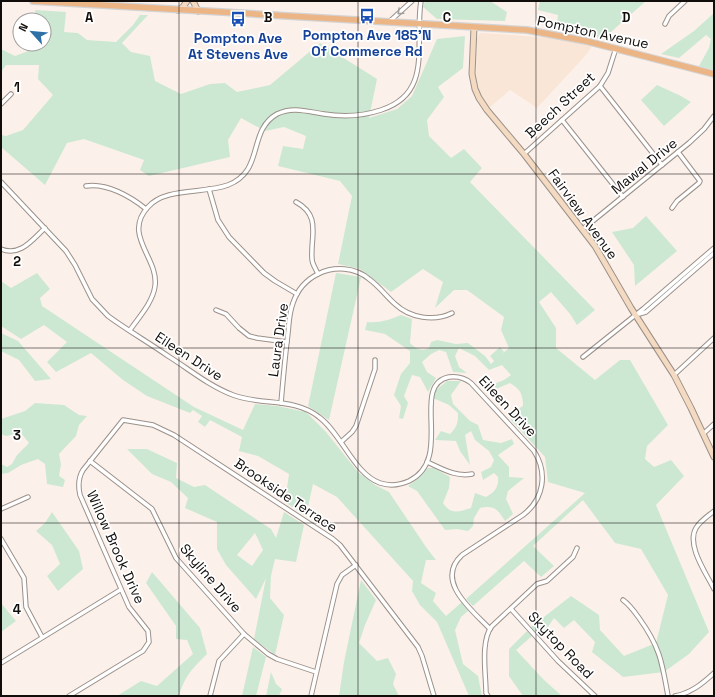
<svg xmlns="http://www.w3.org/2000/svg" width="715" height="697" viewBox="0 0 715 697" font-family="'Space Grotesk',sans-serif">
  <rect width="100%" height="100%" fill="#fcf1ea"/>
  <!-- commercial -->
  <path fill="#f9e6d6" d="M480,33L513,35L551,38L592,46L587,54L537,108L510,90L489,108L480,93L476,78L477,38Z"/>
  <!-- green -->
  <g fill="#cce8d3" fill-rule="evenodd">
    <path d="M425,1H490L507,12L505,21L437,19L423,7Z"/>
    <path d="M540,1H646L603,39L556,29L558,15L538,10Z"/>
    <path d="M35,10L66,12L64,32L78,33L87,40L116,42L133,25L140,15H148L122,43L131,52L150,56L155,81L181,94L210,84L225,83L237,92L270,85L320,43L377,79L369,118L397,109L412,96L437,39L465,36L463,68L438,87L444,97L427,120L429,136L451,158L464,149L482,168L470,182L595,310L577,325L570,314L551,292L539,302L556,328V348L595,380L620,360H630L668,425L647,446L645,459L654,467L671,460L684,476L656,505L709,632L689,654L664,672L623,677L592,652L595,642L574,620L564,628L554,618L541,637L531,627L571,596L599,615L600,630L624,656L656,643L668,595L641,549L615,543L583,500L533,546L554,566L541,577L524,561L473,606L466,599L585,493L548,482L545,457L511,420L509,414L523,406C523,394 520,389 510,383L496,389L494,384L504,380L511,375L502,365L489,370L475,356L459,348L455,356L459,367L467,373L453,372L446,352L439,350L431,354L422,362L427,372L436,378L428,392L420,377L412,375L404,396L408,403L403,419L399,418L401,406L394,395L401,374L410,363V351L385,334L365,330L367,322C380,323 389,320 401,315L412,319L410,343C415,348 421,352 429,348L431,342L437,340L456,344L468,343L485,356L491,364L494,361L490,356L500,347L504,352L501,355L509,348L501,330L504,317L467,290H454L435,308L443,282L423,269L391,292L360,269L338,264L352,196L340,181L278,166L283,146L303,149L306,136L284,127L265,131L241,118L228,140L230,157L149,176L140,170L144,160L84,139L67,143L45,185L1,147V135L6,136L23,130L53,95L38,79L39,65H6L1,72V49L15,56L39,47V44H44V20H37Z"/>
    <path d="M714,13V70L699,66L709,48L711,39L706,35L679,58L661,54L694,31Z"/>
    <path d="M657,85L681,96L691,102L664,126L641,100Z"/>
    <path d="M646,216L677,251L635,286L634,265L612,232L633,228Z"/>
    <path d="M37,273L50,289L40,298L42,306L194,407L243,430L255,404L277,406L306,412L326,432L358,472L375,485L389,492L426,547L436,560H426L421,583L436,593L433,601L446,616L462,602L468,611L461,617L455,630L463,664L478,676L482,696H469L437,622L420,605L412,591L413,581L337,497L313,484L306,516L285,502L289,474L258,456L239,451L242,437L210,420L205,427L198,422L202,416L193,410L190,413L147,396L123,380L91,353L56,372L47,362L67,342L44,325L21,339L1,326V281L11,288Z"/>
    <path d="M336,273L361,277L329,420L308,406Z"/>
    <path d="M1,333L18,341L51,379L35,381L19,360L1,351Z"/>
    <path d="M447,381H461L451,395L453,404L470,421L478,425L483,440L501,443L512,439L514,444L498,455L509,467V477L524,478L508,491L506,499L513,514L505,521C497,509 495,505 480,508L474,518L473,526L468,531L457,529L445,530L417,491L408,486L421,476L428,468H434L450,477L449,488L443,503C451,515 458,512 471,508L475,493L486,497C495,492 499,487 498,477L494,473L483,480L481,472L491,467L494,460L489,451L475,440L471,431L465,435L470,465L460,451L456,441L435,440L441,431L450,434C457,427 458,423 458,413L449,405L433,398L436,390Z"/>
    <path d="M35,403L64,405L79,415L87,416L79,425L76,436L59,454L61,464L59,476L65,480L63,487L47,484L45,464L38,459L21,465L8,473L1,474V464L7,467L12,464L17,455L29,443L21,433L6,436L1,434V419L25,411Z"/>
    <path d="M127,449H147L177,463L176,478L194,487L205,485L271,529L276,538L284,512L304,525L296,562L275,559L271,576L270,598L284,615L275,655L254,639L266,578L256,599L226,565L217,549V522L185,508L188,498L171,482L152,474ZM255,533L263,550L252,566L237,555Z"/>
    <path d="M52,512L79,551L83,569L58,591L47,576L60,564L52,545L36,531L45,523Z"/>
    <path d="M152,572L200,628L207,654C193,668 185,675 179,696H117L141,681L157,686L193,654L187,640L176,639V626L146,583Z"/>
    <path d="M361,580L376,600L365,625L359,643L377,661L388,658L396,674L393,684L399,696H339L344,662Z"/>
    <path d="M1,603L16,621L1,632Z"/>
    <path d="M527,631L532,636L516,650L544,680L562,696H523L509,676V649Z"/>
    <path d="M253,647L266,657L256,696H242Z"/>
    <path d="M271,672L276,684L282,689L279,696H266Z"/>
  </g>
  <g fill="none" stroke-linecap="round" stroke-linejoin="round">
    <!-- street casing -->
    <g stroke="#9b918a" stroke-width="5.5">
      <g id="street">
        <path d="M389,22L412,1"/>
        <path d="M665,24L669,16L685,1"/>
        <path d="M600,86L662,165"/>
        <path d="M1,104L11,94"/>
        <path d="M562,120L623,197"/>
        <path d="M524,154L600,86L608,73L616,48"/>
        <path d="M1,182L66,251L75,265L92,299L108,316C127,330 148,342 168,356C189,369 209,386 233,395C261,406 294,397 319,417C341,433 354,474 380,483C389,486 400,485 409,481C455,459 409,385 449,377C457,376 465,378 471,383L534,451C548,473 544,499 523,515L462,555C434,581 472,610 490,629"/>
        <path d="M86,186C107,183 130,196 146,209"/>
        <path d="M209,189L218,220L229,237L264,273L275,281L297,294"/>
        <path d="M296,202C322,216 310,237 312,259C312,264 316,269 318,274"/>
        <path d="M672,208L677,201L699,183L700,181L678,152"/>
        <path d="M583,229L689,143L704,129L714,116"/>
        <path d="M1,249C20,257 32,240 45,228"/>
        <path d="M216,310L226,314L239,328L249,336L257,338L287,342"/>
        <path d="M639,314L646,312L714,253"/>
        <path d="M130,330C139,317 153,302 155,286C159,258 122,235 148,207C165,187 204,194 228,185C265,171 247,131 277,114C293,106 309,112 324,114C343,117 363,116 381,110C434,93 414,43 421,1"/>
        <path d="M583,357L643,309L714,248"/>
        <path d="M674,375L714,338"/>
        <path d="M281,403C283,380 285,357 288,333C289,324 289,313 293,303C297,291 306,280 318,274C334,266 355,267 369,279C379,286 386,296 395,304C410,318 434,322 452,313"/>
        <path d="M703,434L714,424"/>
        <path d="M341,442L352,432L356,426L375,369V360"/>
        <path d="M90,461L152,509L176,558L244,634L268,654L277,659L316,672"/>
        <path d="M427,462C443,469 455,477 472,474"/>
        <path d="M1,509L28,497"/>
        <path d="M714,511C708,516 700,521 696,528C686,545 706,573 714,589"/>
        <path d="M1,539L24,578L26,607L42,637"/>
        <path d="M623,600C630,605 634,611 639,618C660,647 662,662 668,696"/>
        <path d="M511,609L558,661L595,696"/>
        <path d="M1,663L120,590"/>
        <path d="M69,696L143,651L149,642L148,631L129,607L80,495C78,486 78,478 83,470L123,420L153,425L174,435L333,539L340,545L418,647L422,656L434,696"/>
        <path d="M210,696L219,661L244,634"/>
        <path d="M311,696L337,584L342,575L356,565"/>
        <path d="M488,696L486,693C486,674 480,641 492,626L537,584L547,581L573,557L577,548"/>
        <path d="M675,696C691,693 702,684 714,673"/>
      </g>
    </g>
    <!-- secondary casing -->
    <g stroke="#9b918a" stroke-width="7">
      <g id="secondary">
        <path d="M193,1L198,11"/>
        <path d="M178,10L183,7L187,1"/>
        <path d="M474,27L472,74L475,89L479,98L487,110L524,154L595,246L631,308L674,375L691,408L714,457"/>
      </g>
    </g>
    <!-- primary casing -->
    <g stroke="#d4d3d3" stroke-width="8">
      <path id="primary" d="M33,1L527,30L586,41L714,74"/>
    </g>
    <!-- street -->
    <use href="#street" stroke="#fff" stroke-width="3.5"/>
    <!-- secondary -->
    <use href="#secondary" stroke="#f5dac2" stroke-width="5"/>
    <!-- primary -->
    <use href="#primary" stroke="#ecb586" stroke-width="5.5"/>
  </g>
  <!-- one-way arrows -->
  <defs><path id="oneway-chevron" d="M-2-3.5L2.5 0L-2 3.5" fill="none" stroke-width="1.6" stroke-linecap="round" stroke-linejoin="round"/></defs>
  <use stroke="#a09e9d" href="#oneway-chevron" transform="translate(400 12) rotate(137)"/>
  <!-- grid -->
  <path fill="none" stroke="#110d0b" stroke-width="1" stroke-opacity="0.55" d="M179,1V696M358,1V696M536,1V696M1,174H714M1,348H714M1,523H714"/>
  <!-- icons -->
  <defs>
    <g id="bus-bare" transform="scale(1.2)"><path d="M-5-6H5V4H4V6H2V4H-2V6H-4V4H-5ZM-3.5-4V0h7V-4ZM-3.5 1.2v1.5H-2V1.2ZM2 1.2v1.5H3.5V1.2Z" fill="#1a4fb4" stroke="#fff" stroke-width="2.5" paint-order="stroke"/></g>
  </defs>
  <g fill-rule="evenodd">
    <use href="#bus-bare" x="367" y="16"/>
    <use href="#bus-bare" x="238" y="19"/>
  </g>
  <g text-anchor="middle" stroke-width="3.5" stroke-linejoin="round" paint-order="stroke">
    <!-- street labels -->
    <g font-size="14" fill="#110d0b" stroke="#fff">
      <text transform="translate(593 32) rotate(12)" y="5">Pompton Avenue</text>
      <text transform="translate(560 105) rotate(-43)" y="5">Beech Street</text>
      <text transform="translate(644 166) rotate(-39)" y="5">Mawal Drive</text>
      <text transform="translate(583 214) rotate(54)" y="5">Fairview Avenue</text>
      <text transform="translate(278 340) rotate(-82)" y="5">Laura Drive</text>
      <text transform="translate(189 356) rotate(33)" y="5">Eileen Drive</text>
      <text transform="translate(508 406) rotate(47)" y="5">Eileen Drive</text>
      <text transform="translate(286 495) rotate(34)" y="5">Brookside Terrace</text>
      <text transform="translate(116 547) rotate(66)" y="5">Willow Brook Drive</text>
      <text transform="translate(211 578) rotate(49)" y="5">Skyline Drive</text>
      <text transform="translate(561 645) rotate(46)" y="5">Skytop Road</text>
    </g>
    <!-- transit labels -->
    <g font-size="14" font-weight="bold" fill="#164399" stroke="#fff">
      <text x="367" y="40">Pompton Ave 185'N<tspan x="367" dy="16">Of Commerce Rd</tspan></text>
      <text x="238" y="43">Pompton Ave<tspan x="238" dy="16">At Stevens Ave</tspan></text>
    </g>
  </g>
  <g font-size="13" text-anchor="middle" font-weight="bold" fill="#110d0b" stroke="#fff" stroke-width="3.5" stroke-linejoin="round" paint-order="stroke">
    <text x="89" y="22">A</text>
    <text x="268" y="22">B</text>
    <text x="447" y="22">C</text>
    <text x="626" y="22">D</text>
    <text x="17" y="92">1</text>
    <text x="17" y="266">2</text>
    <text x="17" y="440">3</text>
    <text x="17" y="614">4</text>
  </g>
  <!-- border -->
  <rect width="715" height="697" fill="none" stroke="#110d0b" stroke-width="4"/>
  <!-- north arrow -->
  <g transform="translate(32 32) rotate(297)"><circle r="19" fill="#ffffff" stroke="#a09e9d"/>
  <path d="M0-3L7 15L0 10L-7 15Z" fill="#2f71a7"/>
  <text y="-6" font-size="11" font-weight="bold" text-anchor="middle" fill="#110d0b">N</text>
  </g>
</svg>
